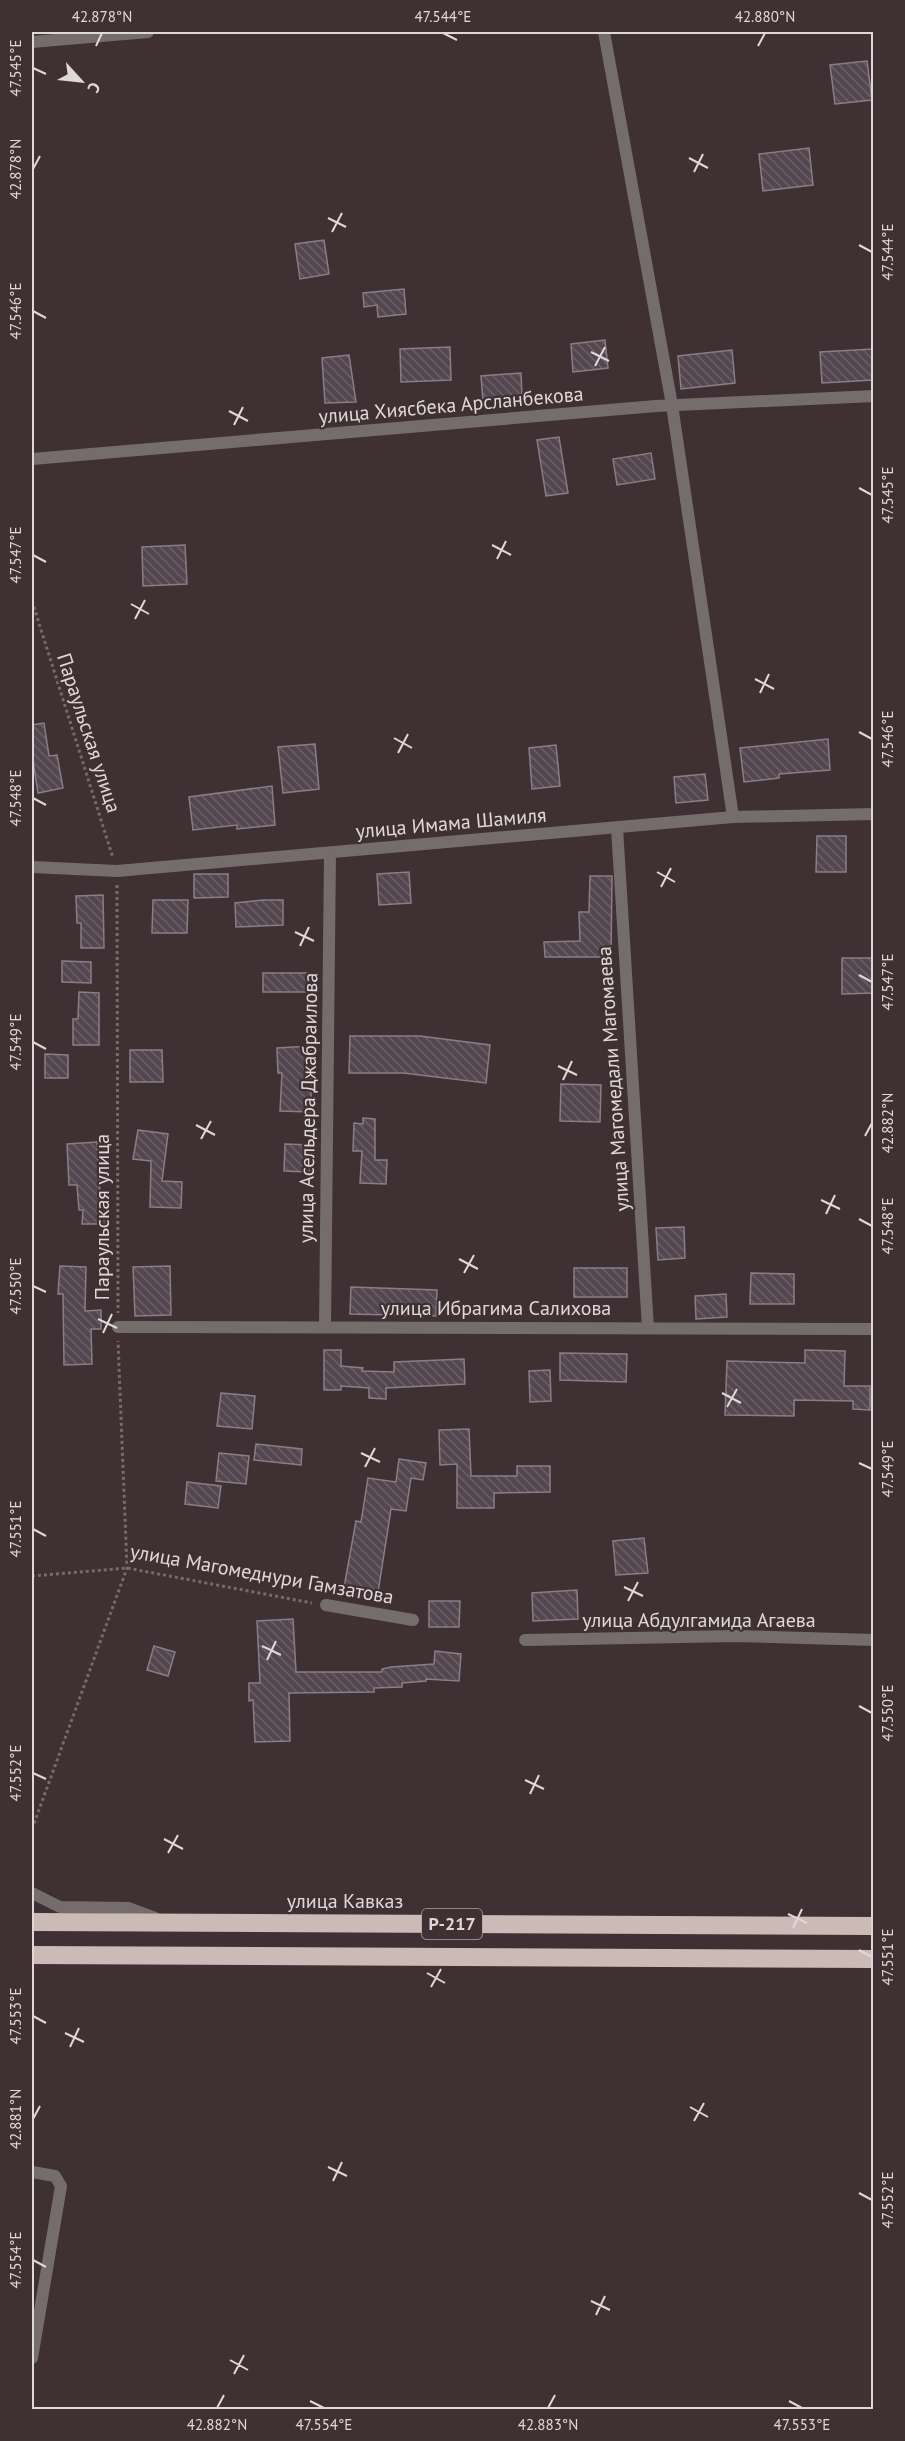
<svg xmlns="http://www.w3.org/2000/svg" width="905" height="2441" viewBox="0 0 905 2441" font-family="'PT Sans',sans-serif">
  <defs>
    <pattern id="building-back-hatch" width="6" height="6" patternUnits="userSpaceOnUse" patternTransform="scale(1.5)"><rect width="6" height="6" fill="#53464e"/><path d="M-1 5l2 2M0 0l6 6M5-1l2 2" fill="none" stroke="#6b6067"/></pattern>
  </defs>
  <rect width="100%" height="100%" fill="#3f3133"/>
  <!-- building -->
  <g fill="url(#building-back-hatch)" stroke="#8b7d85" stroke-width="1.5">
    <path d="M867,61L872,100L835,104L830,65Z"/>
    <path d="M809,148L813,185L763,191L759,154Z"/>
    <path d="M324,240L329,274L300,279L295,244Z"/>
    <path d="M404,289L406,314L378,317L377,305L364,307L363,293Z"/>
    <path d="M605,340L608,368L573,372L571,344Z"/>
    <path d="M450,347L451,380L401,382L400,349Z"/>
    <path d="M873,349V380L822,383L820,352Z"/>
    <path d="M732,350L735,383L681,389L678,356Z"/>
    <path d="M349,355L356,402L325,403L322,358Z"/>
    <path d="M521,373L522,398L483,401L481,376Z"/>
    <path d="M559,437L568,493L546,496L537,440Z"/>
    <path d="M651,453L655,479L617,485L613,459Z"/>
    <path d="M185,545L187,584L143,586L142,547Z"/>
    <path d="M44,723L49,756L57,755L63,788L38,793L32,754V725Z"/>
    <path d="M828,739L830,770L779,774V778L744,782L740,748Z"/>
    <path d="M315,744L319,789L283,793L278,747Z"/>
    <path d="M556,745L560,786L532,789L529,748Z"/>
    <path d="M705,774L708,800L676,803L674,777Z"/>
    <path d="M272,786L275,825L237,829V825L193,830L189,797Z"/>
    <path d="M817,836H846V872H816Z"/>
    <path d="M409,872L411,903L379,905L377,874Z"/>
    <path d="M194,874H228V897L194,898Z"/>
    <path d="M590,876H612L611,957H545L544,942L580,941L579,912H589Z"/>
    <path d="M103,895L104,948H81V923H77L76,896Z"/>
    <path d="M153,900H188L187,933H152Z"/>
    <path d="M263,900H283V925L236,927L235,903Z"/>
    <path d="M842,958H873V993L842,994Z"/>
    <path d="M62,961L91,962V983L62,982Z"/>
    <rect x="263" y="973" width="46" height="19"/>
    <path d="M79,992L99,993V1045H73V1019H78Z"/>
    <path d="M350,1036H420L490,1045L486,1083L403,1073H349Z"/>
    <path d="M311,1046V1112L280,1111L282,1073H278L277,1048Z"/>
    <path d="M130,1050H162L163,1082H130Z"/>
    <path d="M45,1054L68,1055V1078H45Z"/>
    <path d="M561,1084L601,1085L600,1122L560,1121Z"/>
    <path d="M363,1118L375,1119V1160H387L386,1184L360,1183L362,1151H353L354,1123L363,1124Z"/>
    <path d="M138,1130L168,1134L162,1181L182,1182L181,1208L150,1207L151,1161L133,1159Z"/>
    <path d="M97,1142L100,1194H105L107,1224H82L83,1210H79L77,1185H69L67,1144Z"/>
    <path d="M285,1144L311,1145L310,1172L284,1171Z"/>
    <path d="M684,1227L685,1258L658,1260L656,1228Z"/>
    <path d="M60,1266L86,1267L85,1311L101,1310V1329H91L92,1364L64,1365L63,1294H58Z"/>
    <path d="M170,1266L171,1315L135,1316L133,1267Z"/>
    <rect x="574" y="1268" width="53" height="29"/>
    <path d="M751,1273L794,1274V1304H750Z"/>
    <path d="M351,1287L437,1290L436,1316L350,1314Z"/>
    <path d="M726,1294L727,1317L696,1319L695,1296Z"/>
    <path d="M324,1350H341V1366L363,1368L362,1371L394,1372V1362L464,1359L465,1384L386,1388V1399L369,1398V1388L341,1386V1390H324Z"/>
    <path d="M805,1350L845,1351L844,1386H870V1410L853,1409V1401L794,1400V1416L725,1415L727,1361L805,1363Z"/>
    <path d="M560,1353L627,1354L626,1382L560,1380Z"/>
    <path d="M550,1370L551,1401L530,1402L529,1371Z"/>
    <path d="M221,1393L255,1396L252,1429L217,1426Z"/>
    <path d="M469,1429L471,1476H517V1466H550V1492L494,1493V1508H457V1464L440,1465L439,1430Z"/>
    <path d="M256,1444L302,1449L301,1465L254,1460Z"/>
    <path d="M219,1453L249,1456L246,1484L216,1481Z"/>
    <path d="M399,1459L426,1463L423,1480L411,1478L406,1511L391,1509L377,1599L343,1593L356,1521L361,1522L368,1478L396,1482Z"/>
    <path d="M187,1482L221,1486L218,1508L185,1504Z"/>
    <path d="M644,1538L648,1573L616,1575L613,1541Z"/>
    <path d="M577,1590L578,1619L533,1621L532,1593Z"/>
    <path d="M429,1601H460L459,1627H429Z"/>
    <path d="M293,1619L296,1672H382V1669L391,1667L434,1664L435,1651L461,1654L459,1681L426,1679V1681L402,1683V1687L374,1688V1692L289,1693L290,1741L255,1742L253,1700L249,1701V1683H260L257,1621Z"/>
    <path d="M154,1646L175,1652L168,1676L147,1670Z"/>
  </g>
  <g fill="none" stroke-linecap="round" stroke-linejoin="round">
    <!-- path -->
    <g stroke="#766a6c" stroke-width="3" stroke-dasharray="3 3" stroke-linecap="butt">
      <path d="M32,601L113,858"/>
      <path d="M117,885L118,1313"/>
      <path d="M32,1576L127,1568L312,1603"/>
      <path d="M32,1829L127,1568L118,1341"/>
    </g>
    <!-- street -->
    <g stroke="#756d6c" stroke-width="12">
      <path d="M604,32L672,405L733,817"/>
      <path d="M32,42L148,32"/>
      <path d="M32,459L656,406L874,396"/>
      <path d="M617,828L648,1328"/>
      <path d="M32,867L117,871L733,817L874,814"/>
      <path d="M118,1327L874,1329"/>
      <path d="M325,1327L330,853"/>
      <path d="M326,1605L413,1620"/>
      <path d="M525,1640L735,1636L874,1640"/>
      <path d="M32,1893L60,1907L128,1908L155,1918"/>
      <path d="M32,2172L55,2176L61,2186L32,2358"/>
    </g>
    <!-- highway -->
    <g stroke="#cbbab6" stroke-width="18">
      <path d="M32,1922L874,1926"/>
      <path d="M32,1955L874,1959"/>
    </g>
  </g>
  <!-- ticks -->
  <path fill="none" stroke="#e0d7d8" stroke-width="2" d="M443,33L457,40M96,46L102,33M758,46L765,33M33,68L46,74M689,158L708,168M33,169L40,156M694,172L703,154M328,218L346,227M332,232L342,213M859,245L872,252M33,311L46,318M591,352L609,361M595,366L605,347M229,411L248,421M234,425L243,407M859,488L872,495M492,545L511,555M33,555L46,562M497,559L506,541M131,604L149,614M135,619L145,600M755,679L774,689M760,693L769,674M859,732L872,739M394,738L412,748M398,753L408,734M33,798L46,805M657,872L675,882M661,887L671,868M295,932L314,941M300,946L309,927M859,975L872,982M33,1042L46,1049M558,1066L577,1075M563,1080L572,1061M196,1125L215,1135M865,1136L872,1123M201,1139L211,1121M821,1200L840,1209M826,1214L835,1195M859,1219L872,1226M459,1259L478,1269M464,1273L474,1255M33,1286L46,1292M98,1319L117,1328M103,1333L112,1314M722,1393L741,1403M727,1407L737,1389M361,1453L380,1462M859,1463L872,1469M365,1467L375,1448M33,1529L46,1536M624,1587L643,1596M628,1601L638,1582M262,1646L281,1655M267,1660L276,1641M859,1706L872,1713M33,1773L46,1779M525,1780L544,1789M530,1794L539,1775M164,1839L183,1849M168,1853L178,1835M788,1914L807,1923M793,1928L802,1909M859,1950L872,1957M427,1973L445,1983M431,1987L441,1969M33,2016L46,2023M65,2033L84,2042M70,2047L79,2028M690,2107L708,2117M33,2119L40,2106M694,2121L704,2103M328,2167L347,2176M333,2181L342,2162M859,2193L872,2200M33,2260L46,2267M591,2301L610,2310M596,2315L605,2296M230,2360L248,2370M234,2374L244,2355M310,2401L324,2408M789,2401L802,2408M217,2408L224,2395M548,2408L555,2395"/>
  <g text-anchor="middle" stroke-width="4.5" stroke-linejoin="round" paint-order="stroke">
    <!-- shield labels -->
    <rect fill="#3f3133" stroke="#b0a5a6" stroke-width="1.5" x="422" y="1909" width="60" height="30" rx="4.5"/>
    <g font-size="18" font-weight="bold" fill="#e0d7d8">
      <text x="452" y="1930">Р-217</text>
    </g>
    <!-- street labels -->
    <g font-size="20" fill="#e0d7d8" stroke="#3f3133">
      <text transform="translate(451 405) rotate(-5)" y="7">улица Хиясбека Арсланбекова</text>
      <text transform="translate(89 733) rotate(72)" y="7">Параульская улица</text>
      <text transform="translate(451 823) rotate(-5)" y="7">улица Имама Шамиля</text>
      <text transform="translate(613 1079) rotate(-94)" y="7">улица Магомедали Магомаева</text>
      <text transform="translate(308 1108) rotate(-89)" y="7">улица Асельдера Джабраилова</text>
      <text transform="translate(102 1217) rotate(-90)" y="7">Параульская улица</text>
      <text x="496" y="1315">улица Ибрагима Салихова</text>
      <text transform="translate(262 1574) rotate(10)" y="7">улица Магомеднури Гамзатова</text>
      <text x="699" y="1627">улица Абдулгамида Агаева</text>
      <text x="345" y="1908">улица Кавказ</text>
    </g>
  </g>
  <!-- border -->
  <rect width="905" height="2441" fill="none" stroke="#3f3133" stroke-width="66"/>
  <!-- north arrow -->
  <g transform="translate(81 81) rotate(117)" stroke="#3f3133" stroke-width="4.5" paint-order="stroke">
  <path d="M0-4.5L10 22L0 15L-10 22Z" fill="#e0d7d8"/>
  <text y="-9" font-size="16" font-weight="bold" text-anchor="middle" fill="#e0d7d8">С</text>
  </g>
  <rect x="33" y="33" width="839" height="2375" fill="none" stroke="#e0d7d8" stroke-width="2"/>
  <g font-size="15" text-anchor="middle" fill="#e0d7d8">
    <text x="102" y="22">42.878°N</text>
    <text x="443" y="22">47.544°E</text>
    <text x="765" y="22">42.880°N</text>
    <text transform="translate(16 68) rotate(-90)" y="5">47.545°E</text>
    <text transform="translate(16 169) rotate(-90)" y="5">42.878°N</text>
    <text transform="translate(888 252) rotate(-90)" y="5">47.544°E</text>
    <text transform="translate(16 311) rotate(-90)" y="5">47.546°E</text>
    <text transform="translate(888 495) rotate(-90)" y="5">47.545°E</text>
    <text transform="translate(16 555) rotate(-90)" y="5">47.547°E</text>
    <text transform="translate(888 739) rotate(-90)" y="5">47.546°E</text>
    <text transform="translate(16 798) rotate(-90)" y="5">47.548°E</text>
    <text transform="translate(888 982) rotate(-90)" y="5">47.547°E</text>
    <text transform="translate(16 1042) rotate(-90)" y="5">47.549°E</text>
    <text transform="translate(888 1123) rotate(-90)" y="5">42.882°N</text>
    <text transform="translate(888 1226) rotate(-90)" y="5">47.548°E</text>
    <text transform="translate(16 1286) rotate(-90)" y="5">47.550°E</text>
    <text transform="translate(888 1469) rotate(-90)" y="5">47.549°E</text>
    <text transform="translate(16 1529) rotate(-90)" y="5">47.551°E</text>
    <text transform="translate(888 1713) rotate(-90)" y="5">47.550°E</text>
    <text transform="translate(16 1773) rotate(-90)" y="5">47.552°E</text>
    <text transform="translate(888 1957) rotate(-90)" y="5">47.551°E</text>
    <text transform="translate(16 2016) rotate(-90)" y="5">47.553°E</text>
    <text transform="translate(16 2119) rotate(-90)" y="5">42.881°N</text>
    <text transform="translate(888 2200) rotate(-90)" y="5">47.552°E</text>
    <text transform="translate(16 2260) rotate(-90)" y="5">47.554°E</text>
    <text x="217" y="2430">42.882°N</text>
    <text x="324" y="2430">47.554°E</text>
    <text x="548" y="2430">42.883°N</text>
    <text x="802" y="2430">47.553°E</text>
  </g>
</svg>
